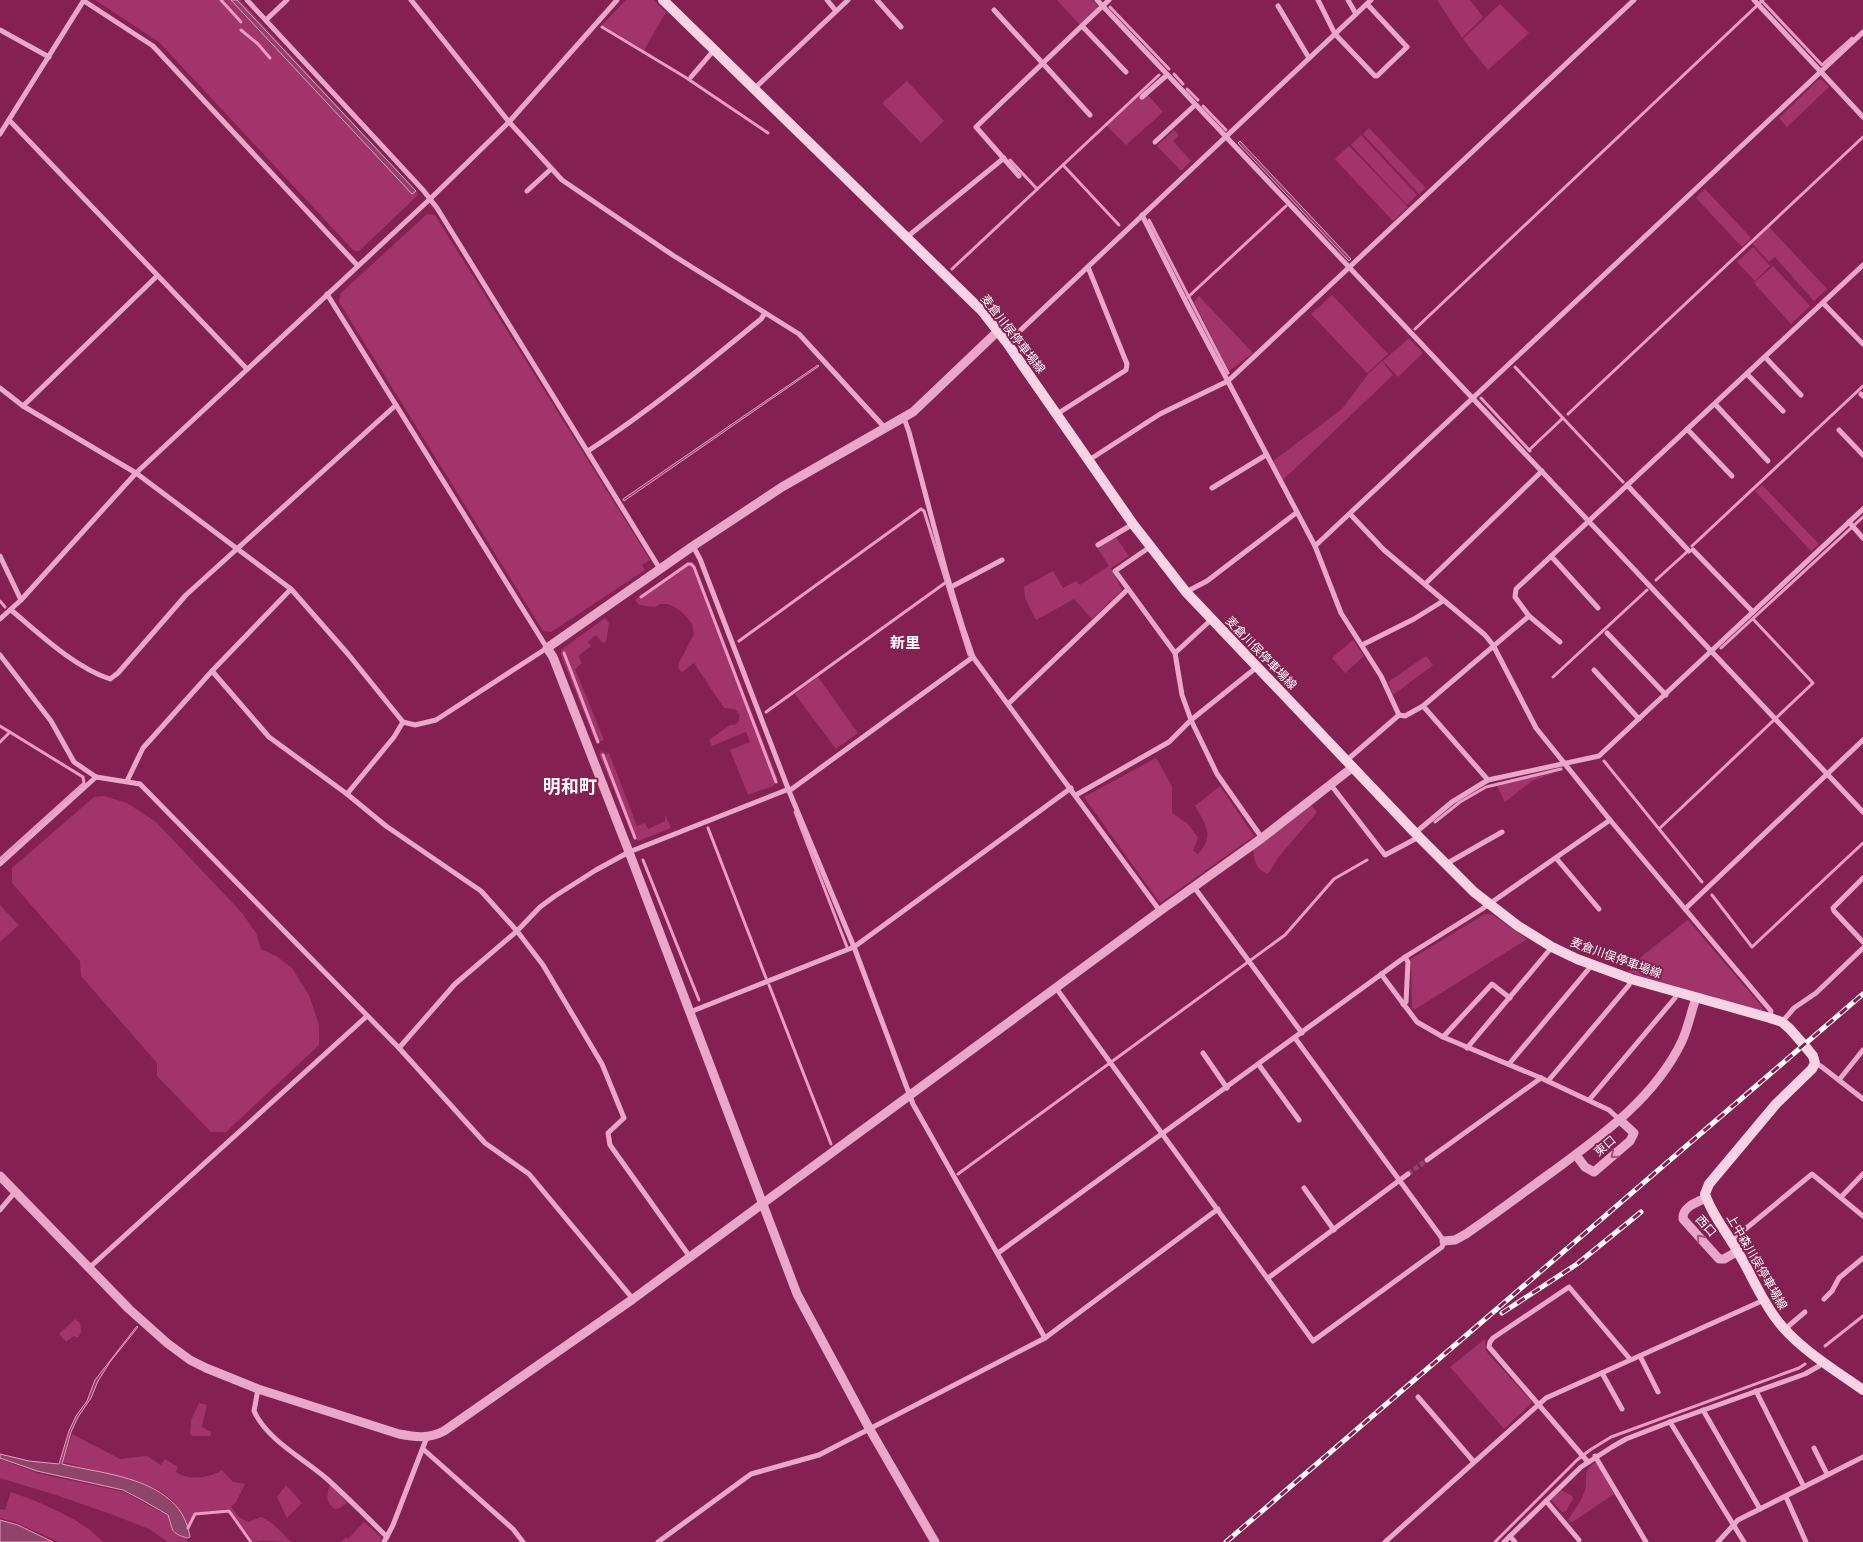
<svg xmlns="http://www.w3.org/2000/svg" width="1863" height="1542" viewBox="0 0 1863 1542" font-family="'Nunito Sans','Noto Sans JP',sans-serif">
  <rect width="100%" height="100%" fill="#852052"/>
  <!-- green -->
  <g fill="#a2346c">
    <path d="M95,0H240L417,192V196L359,251H354L159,42Z"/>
    <path d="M626,0H654L666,12L644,50L602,25Z"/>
    <path d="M1057,0H1092L1097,5L1098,9L1080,25Z"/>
    <path d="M1437,0H1470L1483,17L1462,38Z"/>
    <path d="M1500,4L1529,33L1488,70L1463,39Z"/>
    <path d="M1821,79L1829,87L1787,127L1779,118L1818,80Z"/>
    <path d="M907,81L944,121L921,143L882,103Z"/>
    <path d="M1144,91L1163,112L1126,145L1106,125Z"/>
    <path d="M1369,128L1426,188L1419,194L1363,134Z"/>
    <path d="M1174,130L1179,135L1173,141L1191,161L1181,171L1157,146Z"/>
    <path d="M1361,135L1417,195L1407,205L1351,145Z"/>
    <path d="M1349,146L1408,207L1393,221L1335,159Z"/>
    <path d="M1705,189L1751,238L1742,247L1696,198Z"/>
    <path d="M427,214L435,215L650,560L642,565L645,570L551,632L543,631L339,302L341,293Z"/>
    <path d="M1769,227L1827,289L1814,301L1775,257L1769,262L1752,243Z"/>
    <path d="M1753,247L1770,266L1755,281L1737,262Z"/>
    <path d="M1773,266L1810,306L1791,324L1754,283Z"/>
    <path d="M1332,295L1388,354L1367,373L1311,314Z"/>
    <path d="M1199,296L1253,353L1229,371L1194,302Z"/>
    <path d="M1409,338L1423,353L1398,377L1383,361Z"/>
    <path d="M1382,361L1393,375L1283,480L1273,461L1342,409L1369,373Z"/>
    <path d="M1762,485L1819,544L1811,551L1755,491Z"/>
    <path d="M1115,536L1129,556L1111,568L1122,590L1092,619L1074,599L1036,620L1025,598L1024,587L1053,571L1063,588L1076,581L1080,585L1109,566L1098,549Z"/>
    <path d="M688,563H693L695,566L778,780L773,786L748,795L730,750L750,742L746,732L712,746L709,740L730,725H735L739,721V714L735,709L724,708L694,663L682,672L679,670L678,665L694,634L692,624L686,616L678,609L668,604H660L655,607L639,605L635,600Z"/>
    <path d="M605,618L609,623L606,642L603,643L596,635L588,642L591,646L578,656L582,663L575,669L604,740L596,743L561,655V650Z"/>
    <path d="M1353,640L1364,656L1345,673L1332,658Z"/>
    <path d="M1426,656L1433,665L1393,695L1388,682Z"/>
    <path d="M818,677L858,733L836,749L795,694Z"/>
    <path d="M602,751L606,754L609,753L637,826L645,823L648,829L665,821V815L671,828L638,841L633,837L599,754Z"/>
    <path d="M1156,758L1172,786V813L1188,824L1198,838L1193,851L1198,854C1215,836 1206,825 1195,806L1220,786L1254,836L1160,903L1084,797Z"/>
    <path d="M1557,772L1532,781L1505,802L1496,784Z"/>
    <path d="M104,796L127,803L156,822L242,913L256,933L261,949L276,956L292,968L309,995L319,1025V1045L226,1132H211L157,1076V1063L81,976L80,961L12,883V868L94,797Z"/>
    <path d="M1311,805L1317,812L1277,859L1268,874C1255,868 1255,863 1253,849Z"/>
    <path d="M0,905L19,925L0,942Z"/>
    <path d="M1485,914L1493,915L1527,939L1414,1010L1412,1007L1411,959Z"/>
    <path d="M1688,920L1763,1008L1761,1012L1628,972L1642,956Z"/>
    <path d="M75,1319L80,1323L81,1332L78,1338L74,1336L66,1342L59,1334Z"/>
    <path d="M1485,1339L1486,1351L1531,1401V1404L1504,1429L1450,1367Z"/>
    <path d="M199,1403L207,1405L202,1427L211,1432L210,1436H193L190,1434L191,1420Z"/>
    <path d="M72,1434L120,1459L147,1456L161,1465L165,1459L178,1467L176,1472C188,1481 210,1478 222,1470L233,1482L245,1484L236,1502L231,1507L239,1517L248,1522L261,1517C273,1522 281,1532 291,1542C279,1542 265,1539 254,1542L229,1509L195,1513L188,1527C174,1493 157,1486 124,1478C103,1473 83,1467 63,1462Z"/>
    <path d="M0,1459L37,1473L124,1492L168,1516C170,1529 174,1535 187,1539V1542H168L149,1529L116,1516L56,1495L0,1478Z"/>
    <path d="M1596,1462L1614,1494L1571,1523L1568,1520C1573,1511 1581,1502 1584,1493C1590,1479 1579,1473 1596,1462Z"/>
    <path d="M330,1484L347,1503L340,1508L335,1509C325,1502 327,1495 330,1484Z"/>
    <path d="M286,1485L302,1503L287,1518L277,1497Z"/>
    <path d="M1561,1490L1572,1496L1573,1499L1566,1511L1562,1512L1551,1500Z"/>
    <path d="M11,1492C39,1502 83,1519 103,1542H59L15,1522L0,1518V1509L5,1510Z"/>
    <path d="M364,1522L382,1538L380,1542H341L346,1537L348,1539Z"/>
  </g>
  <!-- water -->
  <g fill="#8e4569" stroke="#eb9cc5">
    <path d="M231,0H237L416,191L412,194Z"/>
    <path d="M1240,141L1351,259L1349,261L1238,143Z"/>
    <path d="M818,365L819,366L624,501L623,499Z"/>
    <path d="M137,1326L138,1327L110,1362L98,1381L91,1398L78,1417L71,1432L62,1464C107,1475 181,1478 190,1537L187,1538C170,1533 173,1530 168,1515L142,1500L123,1490L37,1471L0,1458V1454L29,1461L59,1464L69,1431L76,1416L87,1401L95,1380Z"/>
    <path d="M0,1520L18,1525L53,1542H0Z"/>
  </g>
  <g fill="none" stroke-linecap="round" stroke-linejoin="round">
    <!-- stream -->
    <g stroke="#eb9cc5" stroke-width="3">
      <path d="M221,0L241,22"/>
      <path d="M1761,0L1822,65L1852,38"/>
      <path d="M1110,7L1169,69"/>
      <path d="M602,27L685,77L768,133"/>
      <path d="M241,30L258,44L270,58"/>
      <path d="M1174,74L1183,84"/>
      <path d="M1187,89L1198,100"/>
      <path d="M1203,106L1226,130"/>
      <path d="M1010,160L1037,189"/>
      <path d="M1063,165L1119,225"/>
      <path d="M1149,220L1228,373"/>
      <path d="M952,269L1159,75"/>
      <path d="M1188,297L1286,206"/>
      <path d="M1415,329L1763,0"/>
      <path d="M1515,367L1623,482"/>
      <path d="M1481,398L1530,451"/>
      <path d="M1568,414L1863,137"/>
      <path d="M1529,450L1563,418"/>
      <path d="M1692,546L1863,386"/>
      <path d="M1656,580L1688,551"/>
      <path d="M641,597L688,564H691L694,567L776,782"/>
      <path d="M0,601L5,607"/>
      <path d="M739,641L921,509L924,511L969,655"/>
      <path d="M1721,648L1863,517"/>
      <path d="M564,653L598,742"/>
      <path d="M1553,677L1647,590"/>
      <path d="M766,712L945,583"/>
      <path d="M0,726L83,777L84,783L0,859"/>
      <path d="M0,742L10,732"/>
      <path d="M603,755L635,838"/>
      <path d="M1604,761L1702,882"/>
      <path d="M795,812L847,947"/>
      <path d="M1435,822L1460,802L1486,787L1561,769"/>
      <path d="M708,828L766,978"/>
      <path d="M1660,828L1813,683L1753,619"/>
      <path d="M643,860L699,1000"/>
      <path d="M1712,895L1752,947L1863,843"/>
      <path d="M769,985L831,1144"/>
      <path d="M958,1174L1285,935L1334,879L1367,860"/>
      <path d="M1825,1346L1863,1316"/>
      <path d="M188,1528L195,1514L229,1511L251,1542"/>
      <path d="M1495,1542L1577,1460L1590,1450L1611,1437L1799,1368L1805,1364"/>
    </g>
    <!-- minor-tunnel -->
    <path stroke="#97416c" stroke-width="5" stroke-dasharray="5 2.5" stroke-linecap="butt" d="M1408,1174L1427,1160"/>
    <!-- minor -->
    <g stroke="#e9a8ca" stroke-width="5">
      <path d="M247,0L423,190L437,208L660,569"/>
      <path d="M411,0L509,122L562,180L674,256L799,334L886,429"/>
      <path d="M827,0L836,11"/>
      <path d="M877,0L901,27"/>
      <path d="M1097,0L1863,812"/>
      <path d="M1318,0L1335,34L1375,76H1377L1407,47L1367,4"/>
      <path d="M1348,0L1356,14"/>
      <path d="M1754,0L1863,117"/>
      <path d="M84,1L153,46L358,266"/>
      <path d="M1278,6L1309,58"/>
      <path d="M994,10L1090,115"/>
      <path d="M266,20L287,0"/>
      <path d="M1082,26L1126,72"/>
      <path d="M0,30L49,57"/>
      <path d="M691,77L714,50"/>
      <path d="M754,89L848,0"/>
      <path d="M1142,97L1167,75"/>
      <path d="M9,120L247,369"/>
      <path d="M0,134L84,0"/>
      <path d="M1155,142L1195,105"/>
      <path d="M1019,176L976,127L1109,0"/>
      <path d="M527,191L551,169"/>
      <path d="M1142,215L1187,304L1315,546L1341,613L1381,676L1399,715"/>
      <path d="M907,237L1004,158"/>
      <path d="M1823,303L1863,344"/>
      <path d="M1007,343L1371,0"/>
      <path d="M1765,357L1801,395"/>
      <path d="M1747,374L1783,411"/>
      <path d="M0,388L23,406L136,473L291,589L348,654L403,722L415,725L436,720L547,648L327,294"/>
      <path d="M1861,394L1863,396"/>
      <path d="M1715,404L1768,461"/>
      <path d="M23,406L157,276"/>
      <path d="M1057,414L1126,370L1127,364L1088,267"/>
      <path d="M904,418L909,432L946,572L962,625L973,657L1160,911"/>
      <path d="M1687,429L1732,476"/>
      <path d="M1839,430L1863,455"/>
      <path d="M588,451C649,411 705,365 761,319L765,313"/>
      <path d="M1089,460L1160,414L1228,381L1634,0"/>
      <path d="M1627,485L1689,551"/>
      <path d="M1212,488L1266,455"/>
      <path d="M1350,514L1384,550L1485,635L1493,645L1536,728L1610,820L1771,1011L1770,1018"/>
      <path d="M1849,522L1863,538"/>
      <path d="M1098,545L1133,524"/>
      <path d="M693,546L700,559L789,791L854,947L913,1104L1045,1338"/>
      <path d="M1315,546L1863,32"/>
      <path d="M1150,547L1115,571L1175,653L1182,695L1191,720L1217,774L1262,838"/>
      <path d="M1693,550L1753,612"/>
      <path d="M0,556L21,600"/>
      <path d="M1551,556L1598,608"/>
      <path d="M1425,584L1542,471"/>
      <path d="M951,587L1002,560"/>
      <path d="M1186,592L1207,581L1296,513"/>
      <path d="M11,610C40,634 74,667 110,679L118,673L186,595L396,405"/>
      <path d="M0,619L21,600L136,473L430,199L509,122L617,0"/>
      <path d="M1607,633L1666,695"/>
      <path d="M1560,642L1529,616L1515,597L1516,589L1863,265"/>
      <path d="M1362,645L1414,619L1443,601"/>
      <path d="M1175,653L1212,619"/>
      <path d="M0,655L51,721L74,762L96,777L140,784L399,1048L485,1143L529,1174L633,1299"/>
      <path d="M1594,670L1639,719"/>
      <path d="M212,671L269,737L347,794L386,826L481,891L517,931L543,965L602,1064L624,1118L608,1133L610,1145L690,1257"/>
      <path d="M1008,704L1127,590"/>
      <path d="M1423,706L1488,780"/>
      <path d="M1347,760L1399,715L1405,716L1423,706L1529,616"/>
      <path d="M127,781L143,748L212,671L291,589"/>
      <path d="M1331,785L1385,855L1419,837"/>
      <path d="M789,791L973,657"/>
      <path d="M347,794L394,737L403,722"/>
      <path d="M1076,795L1169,742L1191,720L1257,667"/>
      <path d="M1415,833L1452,802L1488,780L1599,756L1863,509"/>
      <path d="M1556,858L1599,909"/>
      <path d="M0,864L96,777"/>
      <path d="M1446,864L1502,832"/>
      <path d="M1863,878L1833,908L1834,911L1863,942"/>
      <path d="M1194,887L1302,1033"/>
      <path d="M1685,909L1863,740"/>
      <path d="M1381,974L1417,1022L1443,1037L1541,1078L1609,1110L1620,1120"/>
      <path d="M1056,988L1313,1341L1442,1247L1444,1241L1295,1038"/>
      <path d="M1403,1004L1406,1002L1408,962L1405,957"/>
      <path d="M690,1012L854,947L1071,788"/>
      <path d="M1782,1022L1794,1008L1816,993L1863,948"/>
      <path d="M1443,1037L1492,984L1510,998"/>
      <path d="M399,1048L455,984L517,931L540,907L555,896L596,870L629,852L789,789"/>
      <path d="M1467,1048L1552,947"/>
      <path d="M1203,1053L1227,1088"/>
      <path d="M1815,1063L1822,1067L1863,1099"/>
      <path d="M1509,1064L1592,965"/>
      <path d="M1259,1065L1299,1120"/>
      <path d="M1839,1080L1863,1050"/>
      <path d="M1548,1081L1629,985L1631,979"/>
      <path d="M1589,1100L1675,998L1676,993"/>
      <path d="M1427,1160L1541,1078"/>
      <path d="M1304,1188L1334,1230"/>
      <path d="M1841,1197L1863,1174"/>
      <path d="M0,1210L15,1192"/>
      <path d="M1732,1240L1812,1174L1863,1216"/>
      <path d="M998,1253L1405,957L1482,909L1610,820"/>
      <path d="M89,1268L367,1016"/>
      <path d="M1268,1278L1408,1174"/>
      <path d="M1824,1299L1832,1291L1839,1278L1863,1258"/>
      <path d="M1785,1329L1805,1312"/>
      <path d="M1640,1356L1658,1392"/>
      <path d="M1602,1373L1622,1409"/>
      <path d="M258,1389L254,1411C267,1440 303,1458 326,1478C347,1497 367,1517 387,1537"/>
      <path d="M1756,1391L1804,1487"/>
      <path d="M1418,1397L1474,1462"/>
      <path d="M1703,1410L1760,1509"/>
      <path d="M1670,1422L1744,1542"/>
      <path d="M1814,1448L1827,1474"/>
      <path d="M423,1449L513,1529L523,1542"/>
      <path d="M1595,1456L1646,1542"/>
      <path d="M1588,1462L1489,1347L1490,1342L1493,1338L1569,1287L1630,1359"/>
      <path d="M1786,1497L1806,1542"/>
      <path d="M1546,1501L1579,1540"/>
      <path d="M1510,1536L1515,1542"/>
      <path d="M384,1542L393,1525L427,1437"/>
      <path d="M658,1542L751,1474L819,1455L1045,1338L1218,1209"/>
      <path d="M1385,1542L1546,1398L1764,1300"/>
      <path d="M1504,1542L1581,1467L1612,1447L1626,1439L1670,1422L1805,1374L1819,1366L1823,1360"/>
      <path d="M1718,1542L1738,1520L1863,1457"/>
    </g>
    <!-- tertiary -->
    <g stroke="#e9a8ca" stroke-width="9">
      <path d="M1576,1155L1585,1167L1594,1172L1630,1141L1634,1133L1620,1120"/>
      <path d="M0,1176L129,1309L167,1343L190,1360L206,1368L258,1389L399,1434C415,1437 429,1439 444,1431L633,1299L1160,911L1262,838L1353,767"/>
      <path d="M1706,1198C1697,1202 1682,1207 1683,1219L1719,1259H1724L1738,1251"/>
      <path d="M1444,1241L1455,1240L1466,1234C1495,1214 1523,1193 1552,1172C1601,1136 1655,1098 1682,1041C1688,1028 1691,1012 1696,998"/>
      <path d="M935,1542L869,1428L797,1294L629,852L553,657L547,648L693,546L782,487L913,412L998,331"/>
    </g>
    <!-- secondary -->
    <path stroke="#f7d3e5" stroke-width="10" d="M663,0L982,311L1007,343L1133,524L1186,592L1419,837L1474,892L1518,926L1552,947L1577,959L1631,979L1770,1018L1782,1022L1790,1029L1804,1045L1813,1056L1815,1063L1812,1069L1776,1104L1709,1184L1705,1194C1711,1213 1725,1230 1735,1247C1750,1271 1760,1298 1777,1320C1798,1348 1835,1370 1863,1390"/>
    <!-- rail casing -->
    <g stroke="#fff" stroke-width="5">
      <g id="rail">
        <path d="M1502,1313L1577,1264L1641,1212"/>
        <path d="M1226,1542L1863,994"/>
      </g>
    </g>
    <!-- rail -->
    <use href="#rail" stroke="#852052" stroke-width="3" stroke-dasharray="9" stroke-linecap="butt"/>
  </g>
  <!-- one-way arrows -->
  <defs><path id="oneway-chevron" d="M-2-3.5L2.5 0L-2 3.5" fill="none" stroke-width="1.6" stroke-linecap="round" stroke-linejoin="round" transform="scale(1.25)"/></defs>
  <g stroke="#a8507c">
    <use href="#oneway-chevron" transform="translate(1614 1155) rotate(140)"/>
    <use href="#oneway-chevron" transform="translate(1700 1238) rotate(-131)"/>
  </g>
  <g text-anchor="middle" stroke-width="4" stroke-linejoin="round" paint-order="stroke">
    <!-- street labels -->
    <g font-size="12" fill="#fff" stroke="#852052">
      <text transform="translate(1013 334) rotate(52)" y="4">麦倉川俣停車場線</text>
      <text transform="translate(1261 653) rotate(46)" y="4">麦倉川俣停車場線</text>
      <text transform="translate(1616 958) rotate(20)" y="4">麦倉川俣停車場線</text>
      <text transform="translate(1605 1146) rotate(-40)" y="4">東口</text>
      <text transform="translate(1706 1226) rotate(49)" y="4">西口</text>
      <text transform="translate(1757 1262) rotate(60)" y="4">上中森川俣停車場線</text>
    </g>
    <!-- quarter labels -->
    <g font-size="15" font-weight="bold" fill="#fff" stroke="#852052">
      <text x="905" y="648">新里</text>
    </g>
    <!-- district labels -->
    <g font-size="18" font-weight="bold" fill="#fff" stroke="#852052">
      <text x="570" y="793">明和町</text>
    </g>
  </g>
</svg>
